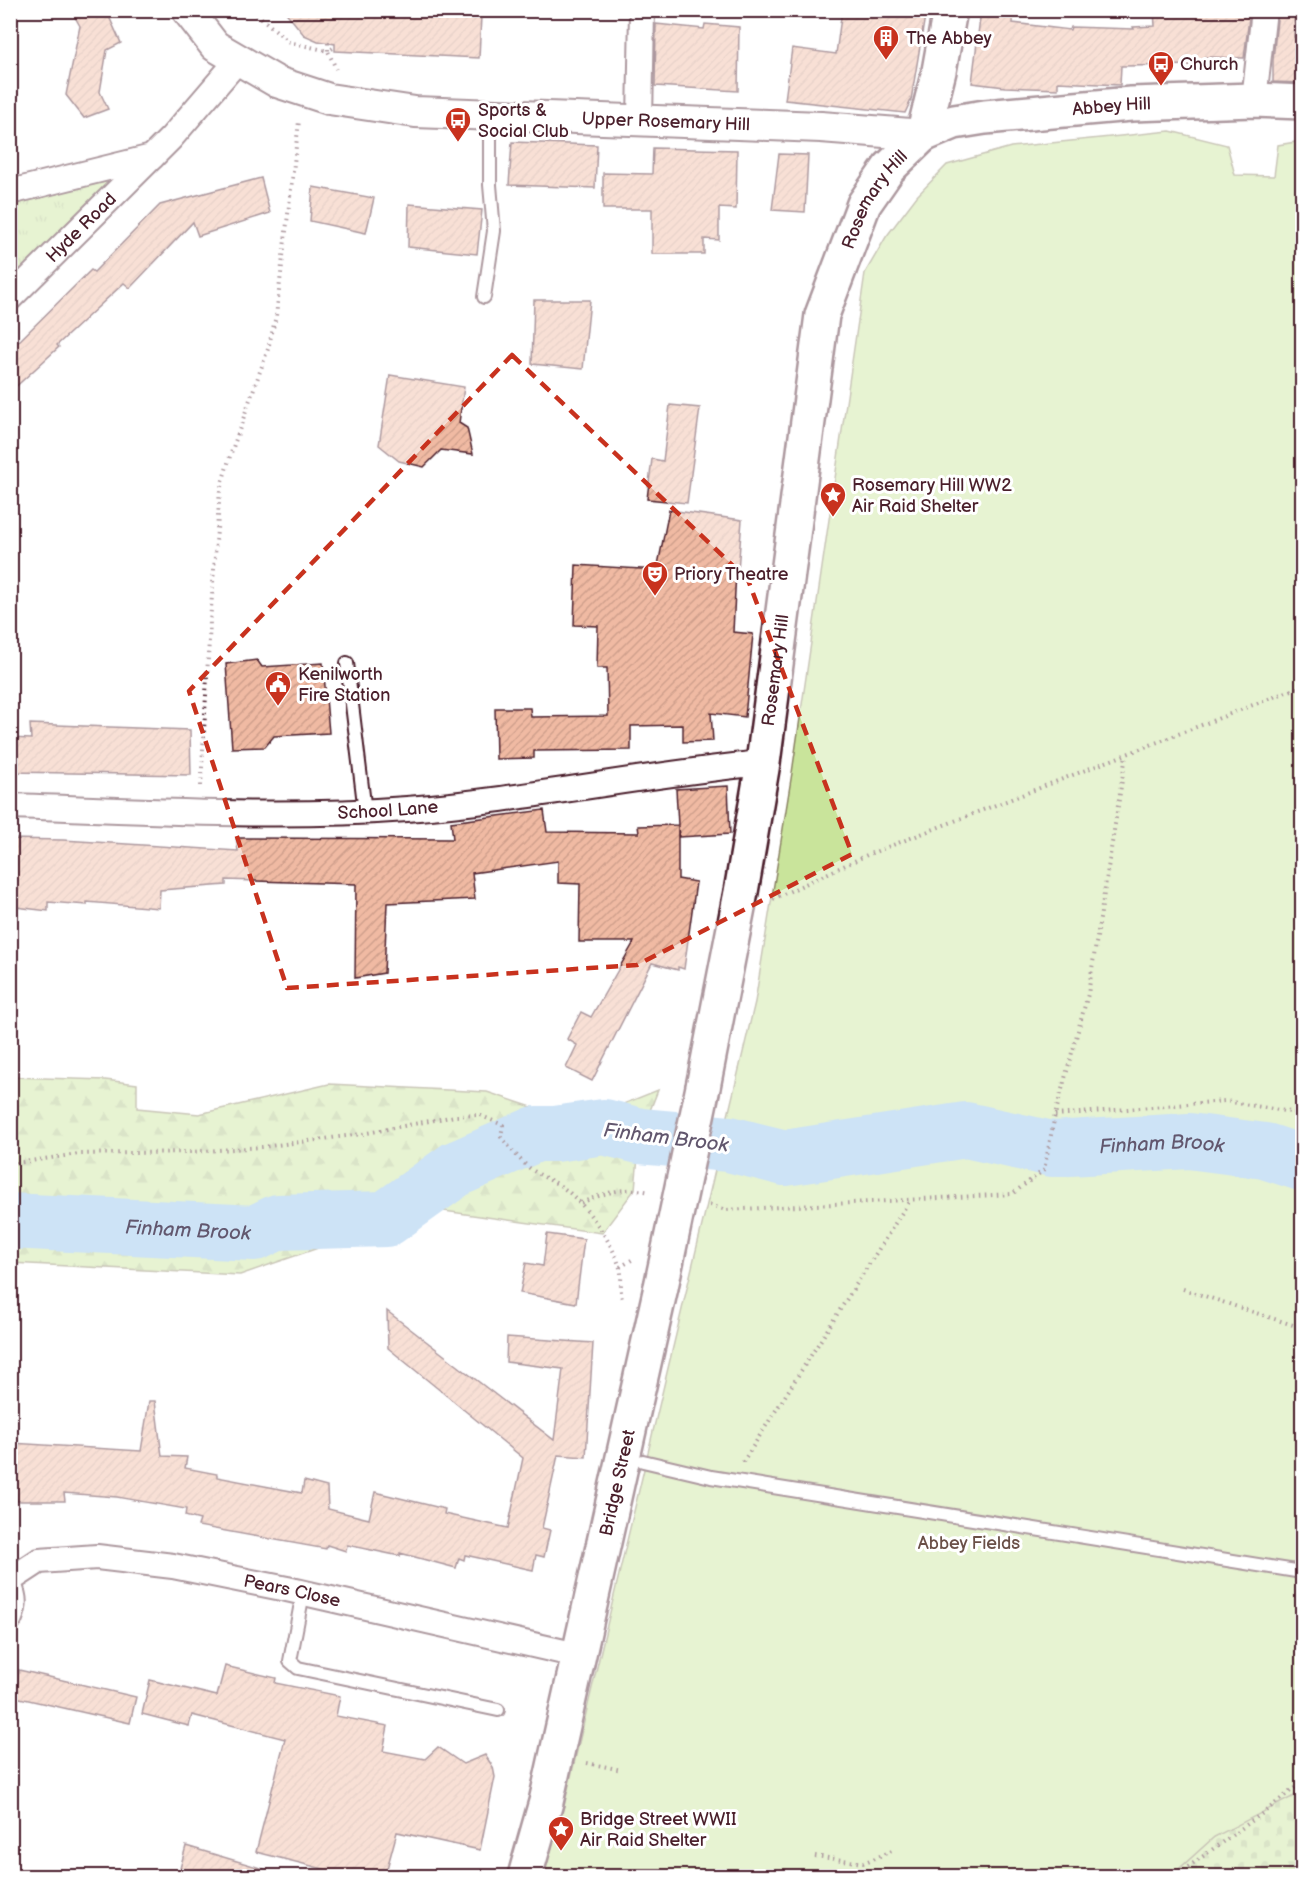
<svg xmlns="http://www.w3.org/2000/svg" width="1313" height="1887" viewBox="0 0 1313 1887" font-family="'Balsamiq Sans',sans-serif">
  <defs>
    <pattern id="grass-tufts" width="24" height="20" patternUnits="userSpaceOnUse" patternTransform="scale(1.5)"><rect width="24" height="20" fill="#c9e49b"/><path d="M3 7l-1-3M5 7V3M7 7l1-3M15 17l-1-3M17 17v-4M19 17l1-3" fill="none" stroke="#aec386"/></pattern>
    <pattern id="forest-firs" width="22" height="20" patternUnits="userSpaceOnUse" patternTransform="scale(1.5)"><rect width="22" height="20" fill="#c9e49b"/><path d="M5 1l3.5 6h-7zM16 11l3.5 6h-7z" fill="#aec386"/></pattern>
    <pattern id="cemetery-stones" width="16" height="16" patternUnits="userSpaceOnUse" patternTransform="scale(1.5)"><rect width="16" height="16" fill="#c9e49b"/><path d="M2 7V4a2 2 0 0 1 4 0v3zM10 15v-3a2 2 0 0 1 4 0v3z" fill="#aec386"/></pattern>
    <pattern id="building-hatch" width="6" height="6" patternUnits="userSpaceOnUse" patternTransform="scale(1.5)"><rect width="6" height="6" fill="#f0baa3"/><path d="M-1 1l2-2M0 6l6-6M5 7l2-2" fill="none" stroke="#cf9f8c"/></pattern>
  </defs>
  <rect width="100%" height="100%" fill="#fff"/>
  <filter id="ink" filterUnits="userSpaceOnUse"><feTurbulence type="fractalNoise" baseFrequency=".0167" numOctaves="2"/><feDisplacementMap in="SourceGraphic" scale="12" xChannelSelector="R" yChannelSelector="G"/><feConvolveMatrix kernelMatrix="1 2 1 2 8 2 1 2 1" color-interpolation-filters="sRGB"/></filter>
  <g filter="url(#ink)">
    <!-- grass -->
    <path fill="url(#grass-tufts)" stroke="#8a8263" stroke-width="1.5" d="M113,180L11,285V204Z"/>
    <!-- forest -->
    <path fill="url(#forest-firs)" stroke="#8a8263" stroke-width="1.5" d="M11,1077L105,1080L137,1084V1108L199,1114L329,1084L487,1092L544,1111L601,1113L658,1090L640,1136L635,1189L602,1233L444,1211L401,1227L321,1247L240,1275L11,1263Z"/>
    <!-- cemetery -->
    <path fill="url(#cemetery-stones)" stroke="#8a8263" stroke-width="1.5" d="M1302,1787V1876H1171L1214,1837Z"/>
    <!-- green -->
    <path fill="#c9e49b" stroke="#8a8263" stroke-width="1.5" d="M1170,131L1227,145L1235,175L1274,176L1278,145L1302,141V1792L1214,1837L1171,1876H561L545,1870L564,1806L755,1002L792,773L865,273L886,237L917,196L947,165L1011,147Z"/>
    <g fill="none" stroke-linecap="round" stroke-linejoin="round">
      <!-- river -->
      <path stroke="#90c0eb" stroke-width="56" id="s1" d="M10,1221L255,1233L278,1222L386,1219L456,1169L536,1134H555L604,1127L640,1136L729,1144L785,1158L966,1130L1052,1149L1189,1141L1265,1151L1302,1163"/>
    </g>
    <!-- building -->
    <g fill="url(#building-hatch)" stroke="#4a1f2b" stroke-width="1.5">
      <path d="M71,10H106L121,43L107,50L100,92L108,109L84,118L66,95L80,26Z"/>
      <path d="M284,10H434V13L481,16L479,58L335,51V44L318,41L304,35Z"/>
      <path d="M842,10H926L911,100L905,113L785,100L792,48L836,54Z"/>
      <path d="M981,10H1014L1013,23L1070,30L1071,27L1134,29L1133,27L1155,26L1154,10H1250L1244,58L1205,57V65L1121,66L1120,85L1058,82V89L1005,87L972,83Z"/>
      <path d="M1278,10H1295L1294,37H1302V83L1273,82V60Z"/>
      <path d="M656,24L704,29L705,24L739,27L738,91L655,86Z"/>
      <path d="M512,142L597,145L595,188L509,185Z"/>
      <path d="M653,148L737,150L736,209L719,208V240L704,239V254H652V209H603V173L652,174Z"/>
      <path d="M779,154L808,155L805,212L772,210Z"/>
      <path d="M261,178L270,213L198,236L193,222L130,288L124,283L57,345L59,347L10,392V350L91,270L94,272L160,205Z"/>
      <path d="M313,187L374,198L366,233L310,221Z"/>
      <path d="M409,204L482,210L477,254L408,247Z"/>
      <path d="M534,300H590L583,369L532,364Z"/>
      <path d="M390,375L464,387L459,423L467,428L473,454L441,450L424,467L399,461L379,445Z"/>
      <path d="M670,405L700,408L687,503L647,499L652,459L663,461Z"/>
      <path d="M669,510L742,520L738,570H736L733,632L753,634L745,717L711,713L713,741L683,742V725L631,726V750L534,751V758L496,759L495,708H530L531,717L608,716L607,668H597L598,626L574,625L576,565L657,570Z"/>
      <path d="M257,660L262,667L323,663L329,733L274,736L265,747L232,748L226,664Z"/>
      <path d="M30,724L190,730L191,775L10,772V738L31,739Z"/>
      <path d="M728,786L730,834L679,837L678,826V879L696,882L684,969L678,967V970L652,963L592,1081L566,1068L577,1045L567,1039L581,1012L591,1017L634,942H579L580,884L558,883V861L472,873L475,899L387,903L384,973L355,978L356,884L226,880V885L160,890L159,908L87,902V905L48,902V911L16,907V884H10V839L63,840L238,851L236,838L453,839L451,822L544,810L547,832L639,833L638,826L678,825L676,789Z"/>
      <path d="M547,1234L584,1239L576,1303L520,1293L526,1263L543,1266Z"/>
      <path d="M387,1311L554,1440L563,1369L506,1362L507,1337L593,1343L586,1457L558,1455L542,1528L550,1530L544,1557L536,1555L533,1570L465,1555L464,1560L459,1558L456,1568L400,1553V1556L347,1545L346,1551L327,1545L326,1549L198,1526L200,1520L185,1516L186,1509L117,1497L64,1493L65,1501H17L10,1463V1458H15L12,1443L141,1451L149,1401H155L162,1456L187,1457L185,1468L217,1474V1477L302,1493L304,1481L327,1487L328,1509L369,1519L375,1492L445,1509L444,1514L508,1528L523,1458L388,1348Z"/>
      <path d="M225,1666L276,1678L275,1683L340,1696L336,1716L388,1726L383,1751L425,1759L438,1747L463,1764L485,1755L493,1767L495,1777L480,1850L397,1832L385,1876H351L256,1852L285,1739L192,1715L189,1726L142,1714L150,1680L217,1696Z"/>
      <path d="M19,1670L136,1697L130,1723L15,1697Z"/>
      <path d="M186,1846L267,1870L266,1876H178Z"/>
    </g>
    <g fill="none" stroke-linecap="round" stroke-linejoin="round">
      <!-- service casing -->
      <g stroke="#4a1f2b" stroke-width="16">
        <g id="service">
          <path d="M484,297L494,231L490,185V116"/>
          <path d="M347,663L365,812"/>
          <path d="M643,1461L711,1477L1302,1572"/>
          <path d="M303,1593L290,1661L298,1668L498,1710"/>
        </g>
      </g>
      <!-- minor casing -->
      <g stroke="#4a1f2b" stroke-width="28">
        <g id="minor">
          <path d="M1254,100L1264,10"/>
          <path d="M640,121L642,10"/>
          <path d="M10,192L152,157L171,138L238,60"/>
          <path id="s2" d="M10,298L152,157"/>
          <path id="s3" d="M10,806C142,810 275,819 407,809C526,800 644,774 763,763"/>
          <path id="s4" d="M10,1580L39,1561L97,1557L173,1566L287,1589L577,1655"/>
          <path d="M10,1587C15,1598 15,1606 10,1618"/>
        </g>
      </g>
      <!-- tertiary casing -->
      <g stroke="#4a1f2b" stroke-width="34">
        <g id="tertiary">
          <path id="s5" d="M187,10L215,46L277,82L329,99L415,112L821,127L923,135"/>
        </g>
      </g>
      <!-- secondary casing -->
      <g stroke="#4a1f2b" stroke-width="38">
        <g id="secondary">
          <path id="s6" d="M923,135L954,122L985,117L1131,104L1254,100L1302,102"/>
        </g>
      </g>
      <!-- primary casing -->
      <g stroke="#4a1f2b" stroke-width="38">
        <g id="primary">
          <path id="s7" d="M703,1087L741,892L763,763L822,315L864,204L889,168L923,135L939,71L950,10"/>
          <path id="s8" d="M525,1876L546,1802L661,1287"/>
        </g>
      </g>
      <!-- path -->
      <g stroke="#4a1f2b" stroke-width="4" stroke-dasharray="1.5 4.5" stroke-linecap="butt">
        <path d="M252,10L289,42L328,51L336,69"/>
        <path d="M328,43V51L335,47"/>
        <path d="M201,786L210,622L220,490L231,453L268,349L276,316L299,121"/>
        <path d="M773,899L867,855L1302,686"/>
        <path d="M1055,1115L1225,1101L1302,1114"/>
        <path d="M10,1164L78,1154L190,1152L262,1147L362,1134L455,1116L479,1115L503,1125L501,1137C509,1146 517,1157 526,1165C537,1175 550,1179 562,1187C584,1202 611,1240 619,1265C624,1277 618,1288 623,1302"/>
        <path d="M581,1203C604,1193 624,1186 650,1192"/>
        <path d="M710,1205L726,1210L1012,1194L1044,1170L1055,1115L1088,994L1126,755"/>
        <path d="M620,1267L635,1258"/>
        <path d="M1183,1289L1302,1328"/>
        <path d="M743,1462L910,1200"/>
        <path d="M587,1763L622,1770"/>
        <path d="M815,1856L863,1863L892,1851"/>
        <path d="M1166,1876L1181,1872L1267,1810L1302,1782"/>
      </g>
      <!-- service -->
      <use href="#service" stroke="#fff" stroke-width="12"/>
      <!-- minor -->
      <use href="#minor" stroke="#fff" stroke-width="24"/>
      <!-- tertiary -->
      <use href="#tertiary" stroke="#fff" stroke-width="30"/>
      <!-- secondary -->
      <use href="#secondary" stroke="#fff" stroke-width="33"/>
      <!-- primary -->
      <use href="#primary" stroke="#fff" stroke-width="33"/>
      <!-- primary-bridge casing -->
      <g stroke="#4a1f2b" stroke-width="38" stroke-linecap="butt">
        <path id="primary-bridge" d="M661,1287L703,1087"/>
      </g>
      <!-- primary-bridge -->
      <use href="#primary-bridge" stroke="#fff" stroke-width="33"/>
    </g>
  </g>
  <!-- marked area -->
  <path d="M0 0H1313V1887H0ZM512,355L748,580L852,854L637,965L287,988L189,691Z" fill="#fff" fill-opacity=".55" fill-rule="evenodd"/>
  <path fill="none" stroke="#c8321e" stroke-width="4.5" stroke-dasharray="12 8" stroke-linejoin="round" d="M512,355L748,580L852,854L637,965L287,988L189,691Z"/>
  <!-- icons -->
  <defs>
    <g id="building-pin" transform="scale(1.35)"><path d="M0 17L-7.5 6A9.5 9.5 0 1 1 7.5 6Z" fill="#c8321e" stroke="#fff"/><path d="M-4-6H4V6H1V3H-1V6H-4ZM-2.5-4.3h1.7v1.8h-1.7ZM.8-4.3h1.7v1.8H.8ZM-2.5-1h1.7V.8h-1.7ZM.8-1h1.7V.8H.8Z" fill="#fff"/></g>
    <g id="bus-pin" transform="scale(1.35)"><path d="M0 17L-7.5 6A9.5 9.5 0 1 1 7.5 6Z" fill="#c8321e" stroke="#fff"/><path d="M-5-6H5V4H4V6H2V4H-2V6H-4V4H-5ZM-3.5-4V0h7V-4ZM-3.5 1.2v1.5H-2V1.2ZM2 1.2v1.5H3.5V1.2Z" fill="#fff"/></g>
    <g id="sight-pin" transform="scale(1.35)"><path d="M0 17L-7.5 6A9.5 9.5 0 1 1 7.5 6Z" fill="#c8321e" stroke="#fff"/><path d="M0-6L1.8-2.2L6-1.7L2.9 1.2L3.7 5.4L0 3.3L-3.7 5.4L-2.9 1.2L-6-1.7L-1.8-2.2Z" fill="#fff"/></g>
    <g id="theatre-pin" transform="scale(1.35)"><path d="M0 17L-7.5 6A9.5 9.5 0 1 1 7.5 6Z" fill="#c8321e" stroke="#fff"/><path d="M-5-5.5Q0-4 5-5.5V0Q5 5 0 6Q-5 5-5 0ZM-3.3-2.5H-1v1.5H-3.3ZM1-2.5H3.3v1.5H1ZM-2.8 1Q0 5.5 2.8 1Z" fill="#fff"/></g>
    <g id="civic-pin" transform="scale(1.35)"><path d="M0 17L-7.5 6A9.5 9.5 0 1 1 7.5 6Z" fill="#c8321e" stroke="#fff"/><path d="M-.6-6.5H3V-4.5H.6V-3L4-1V1h2V6H-6V1h2V-1L-.6-3ZM-1.2 2.5V6h2.4V2.5Z" fill="#fff"/></g>
  </defs>
  <g fill-rule="evenodd">
    <use href="#building-pin" x="886" y="38"/>
    <use href="#bus-pin" x="1161" y="64"/>
    <use href="#bus-pin" x="458" y="120"/>
    <use href="#sight-pin" x="833" y="495"/>
    <use href="#theatre-pin" x="655" y="574"/>
    <use href="#civic-pin" x="278" y="684"/>
    <use href="#sight-pin" x="561" y="1829"/>
  </g>
  <g text-anchor="middle" stroke-width="6" stroke-linejoin="round" paint-order="stroke">
    <!-- poi labels -->
    <g font-size="18" fill="#4a1f2b" stroke="#fff" text-anchor="start">
      <text x="906" y="44">The Abbey</text>
      <text x="1180" y="70">Church</text>
      <text x="478" y="116">Sports &amp;<tspan x="478" dy="21">Social Club</tspan></text>
      <text x="852" y="491">Rosemary Hill WW2<tspan x="852" dy="21">Air Raid Shelter</tspan></text>
      <text x="674" y="580">Priory Theatre</text>
      <text x="298" y="680">Kenilworth<tspan x="298" dy="21">Fire Station</tspan></text>
      <text x="580" y="1825">Bridge Street WWII<tspan x="580" dy="21">Air Raid Shelter</tspan></text>
    </g>
    <!-- street labels -->
    <g font-size="18" fill="#4a1f2b" stroke="#fff">
      <text dy="6" stroke="none"><textPath href="#s6" startOffset="192">Abbey Hill</textPath></text>
      <text dy="6" stroke="none"><textPath href="#s5" startOffset="510">Upper Rosemary Hill</textPath></text>
      <text dy="6" stroke="none"><textPath href="#s7" startOffset="909">Rosemary Hill</textPath></text>
      <text dy="6" stroke="none"><textPath href="#s2" startOffset="100">Hyde Road</textPath></text>
      <text dy="6" stroke="none"><textPath href="#s7" startOffset="423">Rosemary Hill</textPath></text>
      <text dy="6" stroke="none"><textPath href="#s3" startOffset="378">School Lane</textPath></text>
      <text dy="6" stroke="none"><textPath href="#s8" startOffset="404">Bridge Street</textPath></text>
      <text dy="6" stroke="none"><textPath href="#s4" startOffset="291">Pears Close</textPath></text>
    </g>
    <!-- park labels -->
    <g font-size="18" fill="#6a5047" stroke="#fff">
      <text x="969" y="1549">Abbey Fields</text>
    </g>
    <!-- water labels -->
    <g font-size="20" font-style="italic" fill="#62576e" stroke="#fff">
      <text transform="translate(666 1137) rotate(7)" y="7">Finham Brook</text>
      <text dy="7" stroke="none"><textPath href="#s1" startOffset="1186">Finham Brook</textPath></text>
      <text dy="7" stroke="none"><textPath href="#s1" startOffset="178">Finham Brook</textPath></text>
    </g>
  </g>
  <!-- margin -->
  <rect width="1313" height="1887" fill="none" stroke="#fff" stroke-width="36"/>
  <rect x="18" y="18" width="1277" height="1851" fill="none" stroke="#4a1f2b" stroke-width="2" filter="url(#ink)"/>
</svg>
